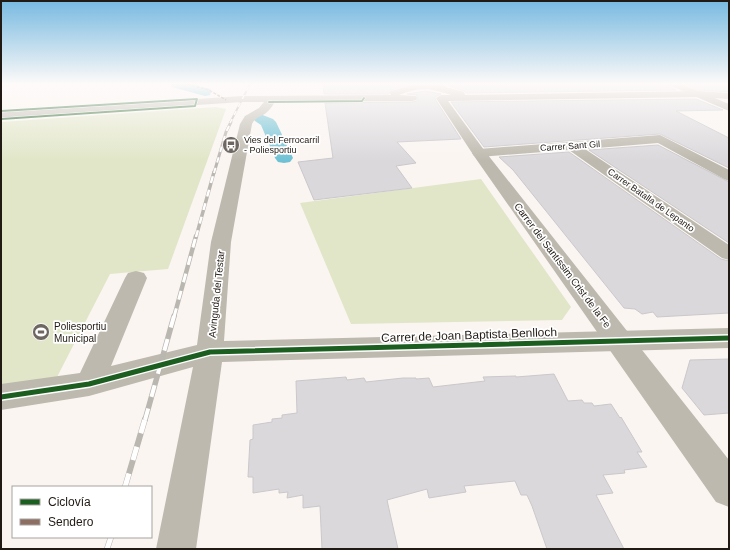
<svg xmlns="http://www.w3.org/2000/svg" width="730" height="550" viewBox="0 0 730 550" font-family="Helvetica,sans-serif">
  <rect width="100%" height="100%" fill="#faf5f1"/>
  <!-- green -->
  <g fill="#e1e6c8">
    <path d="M216,107L226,109L168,269L110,274L56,379L1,386V122Z"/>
    <path d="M481,179L571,307L562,320L351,324L300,203Z"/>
  </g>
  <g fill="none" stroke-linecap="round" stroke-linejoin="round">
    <!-- canal -->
    <g fill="#6ec1d4" fill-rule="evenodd">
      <path d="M170,84H188L210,89L211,92L210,95L205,96L172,87Z"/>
      <path d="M260,114L273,119L276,122L293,158L290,162L284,163L278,162L275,158L261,125L255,121L253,118L255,115Z"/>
    </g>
  </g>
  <!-- building -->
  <g fill="#dad8db" stroke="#cac8cc">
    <path d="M323,84H411L391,90L389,94H324Z"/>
    <path d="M446,84H668L670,87L676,90L466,93L464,91L448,86Z"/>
    <path d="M684,84H729V92L698,90Z"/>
    <path d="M425,91L441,94L435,97V99L461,139L397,142L416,163L396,166L412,188L314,200L298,162L333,158L325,103L412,102L417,101V95L407,94Z"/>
    <path d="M696,99L723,110L676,111L729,138V168L660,134L484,147L451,102Z"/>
    <path d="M658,145L729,182V243L589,150Z"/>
    <path d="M569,152L721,259L729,261V313L657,317L653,312L642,314L635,309L624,308L513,170L499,157Z"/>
    <path d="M729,359V413L704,415L682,388L690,360Z"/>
    <path d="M554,374L568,401L582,400L584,403H592L594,406L611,404L620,418L621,417L642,452H637L647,467L624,470L625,473L603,475L613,493L596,495L624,549H547L532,506L527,495H521L515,481L464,486L466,492L429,498L427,489L387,500L398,549H322L320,506L303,508V495L287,498L288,492L279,493V489L253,493V477H248L250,440L253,439V425L272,422V419L282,418V415L297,413L296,381L346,377L347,380L364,378L366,382L403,378H416V379L429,378L433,387L485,381L483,377L516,376V377Z"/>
  </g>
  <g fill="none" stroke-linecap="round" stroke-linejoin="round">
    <!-- minor -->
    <g fill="#bdb9ae" fill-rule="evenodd">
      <path d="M435,84H444L448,89L443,92L440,91Z"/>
      <path d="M669,84H681L729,104V111L671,86Z"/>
      <path d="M272,96L276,97L277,99C274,103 271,109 267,112C262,117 255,117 252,124L231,242L224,341L729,328V348L222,362L196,549H156L193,367L89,396L1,410V384L80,373L125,278L128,273L136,271L144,273L147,278L111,366L197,345L211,242L240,124L245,116L259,108L268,97Z"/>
      <path d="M660,135L729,170V181L724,179L658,143L585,149L729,245V260L722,258L569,150L479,157L474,156L472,153L474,150L479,149Z"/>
    </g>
    <!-- tertiary -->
    <path fill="#bdb9ae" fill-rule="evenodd" d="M415,84H433L464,92L465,95L698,91L729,93V99L698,97L448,101L484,150L729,460V507L716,502L474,156L436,98L441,95H451C428,88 422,87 399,95L416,96L417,98L416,100L412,101L242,102L1,118V112L242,96L391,95L390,93L391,91Z"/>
    <!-- rail-far5 casing -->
    <g stroke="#bab6b0" stroke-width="2">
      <path id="rail-far5" d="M230,123L250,84"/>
    </g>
    <!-- rail-far4 casing -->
    <g stroke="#bab6b0" stroke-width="3">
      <path id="rail-far4" d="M214,173L226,132L231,122"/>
    </g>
    <!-- rail-far3 casing -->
    <g stroke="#bab6b0" stroke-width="3.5">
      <path id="rail-far3" d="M196,237L214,172"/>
    </g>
    <!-- rail-far2 casing -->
    <g stroke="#bab6b0" stroke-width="4.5">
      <path id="rail-far2" d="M174,317L196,236"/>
    </g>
    <!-- rail-far1 casing -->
    <g stroke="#bab6b0" stroke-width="5.5">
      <path id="rail-far1" d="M145,420L174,316"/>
    </g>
    <!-- rail casing -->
    <g stroke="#bab6b0" stroke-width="6">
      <g id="rail">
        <path d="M125,487L145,419"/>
        <path d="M107,549L111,537"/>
      </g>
    </g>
    <!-- rail-far5 -->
    <use href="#rail-far5" stroke="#fff" stroke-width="1.5" stroke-dasharray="4.5" stroke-linecap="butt"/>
    <!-- rail-far4 -->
    <use href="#rail-far4" stroke="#fff" stroke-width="2" stroke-dasharray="5.5" stroke-linecap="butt"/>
    <!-- rail-far3 -->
    <use href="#rail-far3" stroke="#fff" stroke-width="2.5" stroke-dasharray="7" stroke-linecap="butt"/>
    <!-- rail-far2 -->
    <use href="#rail-far2" stroke="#fff" stroke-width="3" stroke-dasharray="9" stroke-linecap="butt"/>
    <!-- rail-far1 -->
    <use href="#rail-far1" stroke="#fff" stroke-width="4" stroke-dasharray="12" stroke-linecap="butt"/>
    <!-- rail -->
    <use href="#rail" stroke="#fff" stroke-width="5" stroke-dasharray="14" stroke-linecap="butt"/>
    <!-- quiet -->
    <path stroke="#8d6e63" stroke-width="1.5" stroke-dasharray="3 1.5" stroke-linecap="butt" d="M188,84L209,90L226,100"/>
    <!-- cycleway-far1 casing -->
    <g stroke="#fff" stroke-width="3">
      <g id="cycleway-far1">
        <path d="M269,102L362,101L364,98"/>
        <path d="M1,111L197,99L195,106L1,119"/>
      </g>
    </g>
    <!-- cycleway casing -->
    <g stroke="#fff" stroke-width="8">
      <path id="cycleway" d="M1,397L89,384L210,352L729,338"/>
    </g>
    <!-- cycleway-far1 -->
    <use href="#cycleway-far1" stroke="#1b5e20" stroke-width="2"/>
    <!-- cycleway -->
    <use href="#cycleway" stroke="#1b5e20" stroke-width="5"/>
  </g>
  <!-- sky -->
  <linearGradient id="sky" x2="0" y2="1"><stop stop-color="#77b9e0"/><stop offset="0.52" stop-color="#fdfaf9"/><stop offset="1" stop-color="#fdfaf9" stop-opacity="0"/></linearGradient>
  <rect width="730" height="161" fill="url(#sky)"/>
  <!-- icons -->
  <defs>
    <g id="bus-disc" transform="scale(0.9)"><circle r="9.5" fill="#6d6661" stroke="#fff"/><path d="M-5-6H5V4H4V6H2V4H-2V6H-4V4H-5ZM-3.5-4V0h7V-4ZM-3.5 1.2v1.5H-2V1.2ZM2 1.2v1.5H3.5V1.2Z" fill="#fff"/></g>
    <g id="stadium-disc" transform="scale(0.9)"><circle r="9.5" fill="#6d6661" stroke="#fff"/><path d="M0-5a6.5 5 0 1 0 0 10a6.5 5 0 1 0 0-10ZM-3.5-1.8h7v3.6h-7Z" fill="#fff"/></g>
  </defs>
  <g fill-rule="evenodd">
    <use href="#bus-disc" x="231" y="145"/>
    <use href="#stadium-disc" x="41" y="332"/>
  </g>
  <g text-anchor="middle" stroke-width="3.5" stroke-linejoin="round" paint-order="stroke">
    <!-- far-poi labels -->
    <g font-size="9" fill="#211913" stroke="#fff" text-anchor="start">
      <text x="244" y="143">Vies del Ferrocarril<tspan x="244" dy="10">- Poliesportiu</tspan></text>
    </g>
    <!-- far-street labels -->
    <g font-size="9" fill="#211913" stroke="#fff">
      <text transform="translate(570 146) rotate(-4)" y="3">Carrer Sant Gil</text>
      <text transform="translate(651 200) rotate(35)" y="3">Carrer Batalla de Lepanto</text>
    </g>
    <!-- street labels -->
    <g font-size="10" fill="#211913" stroke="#fff">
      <text transform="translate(563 265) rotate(53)" y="4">Carrer del Santíssim Crist de la Fe</text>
      <text transform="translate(216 294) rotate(-84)" y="4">Avinguda del Testar</text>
    </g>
    <!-- poi labels -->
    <g font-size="10" fill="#211913" stroke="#fff" text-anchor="start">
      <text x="54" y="330">Poliesportiu<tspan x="54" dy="12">Municipal</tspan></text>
    </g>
    <!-- near-street labels -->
    <g font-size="12" fill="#211913" stroke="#fff">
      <text transform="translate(469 335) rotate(-2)" y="4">Carrer de Joan Baptista Benlloch</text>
    </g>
  </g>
  <!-- border -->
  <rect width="730" height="550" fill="none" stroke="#211913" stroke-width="4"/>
  <!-- legend -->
  <rect x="12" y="486" width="140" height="52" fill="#ffffff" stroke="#a6a3a1"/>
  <rect x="20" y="499" width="20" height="6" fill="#1b5e20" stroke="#a6a3a1"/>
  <text x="48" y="506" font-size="12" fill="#211913">Ciclovía</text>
  <rect x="20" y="519" width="20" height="6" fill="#8d6e63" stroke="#a6a3a1"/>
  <text x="48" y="526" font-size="12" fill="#211913">Sendero</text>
</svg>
